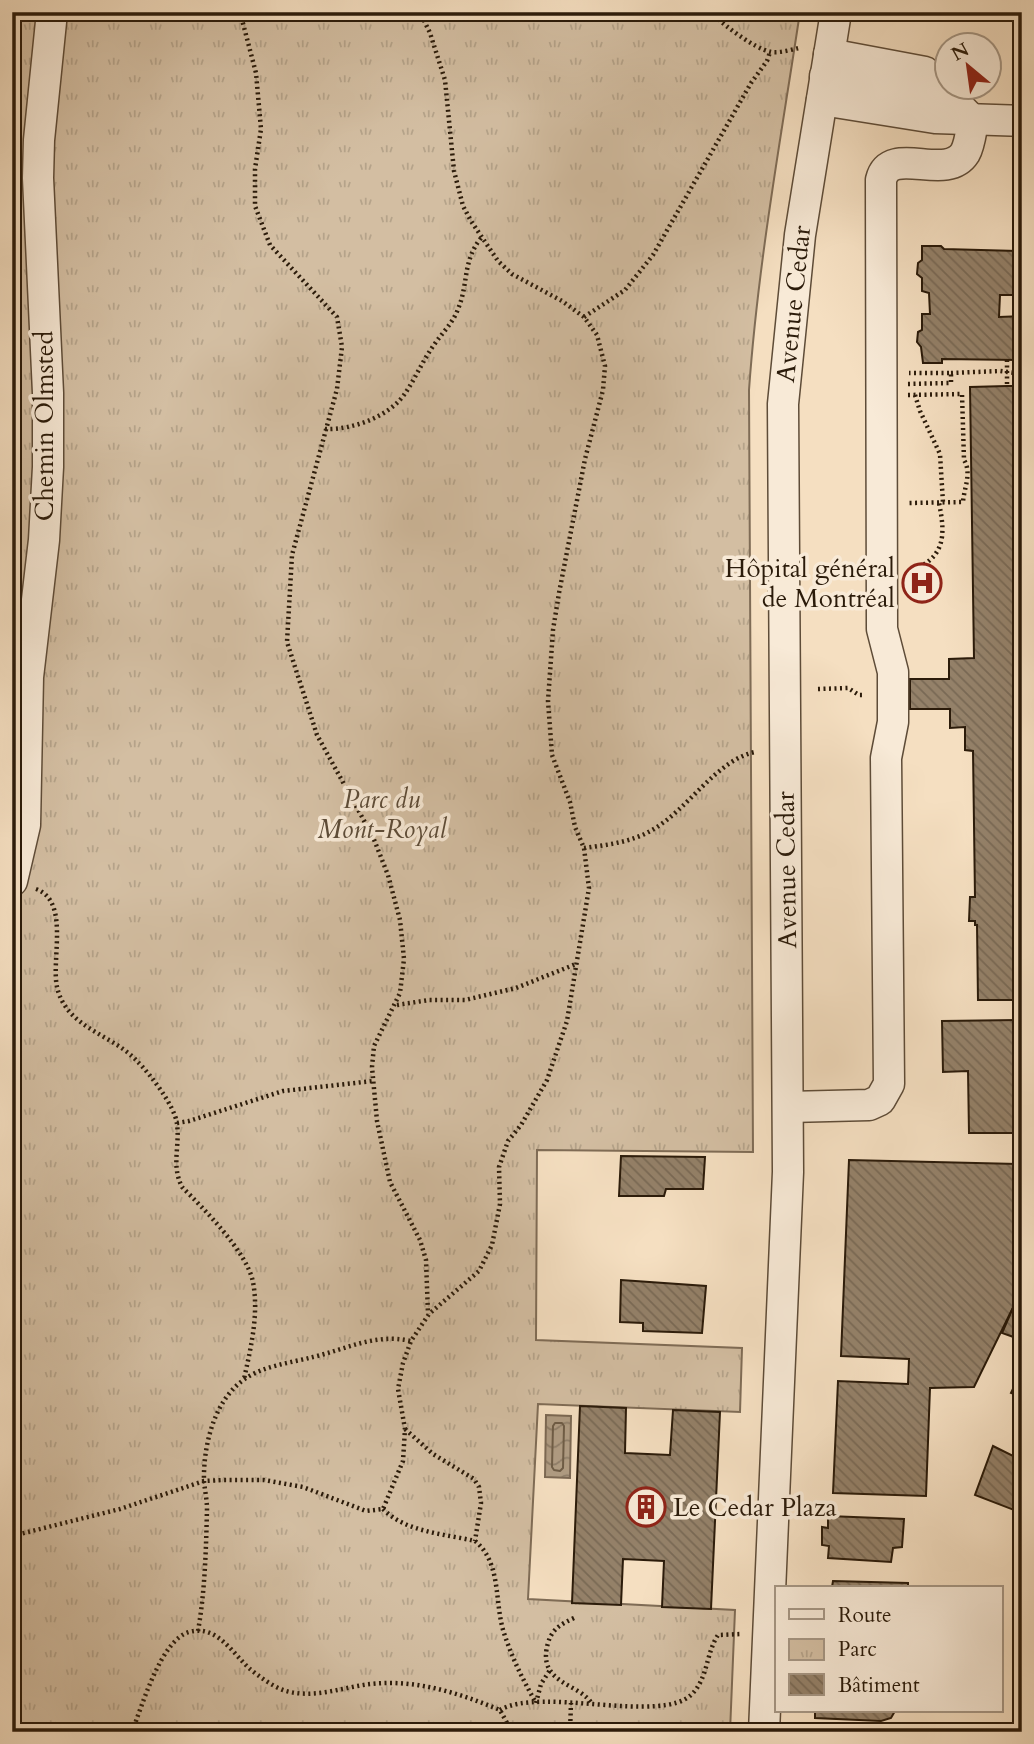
<svg xmlns="http://www.w3.org/2000/svg" width="1034" height="1744" viewBox="0 0 1034 1744" font-family="Cardo,serif">
  <defs>
    <pattern id="park-tufts" width="24" height="20" patternUnits="userSpaceOnUse" patternTransform="scale(1.75)"><rect width="24" height="20" fill="#d3bea2"/><path d="M3 7l-1-3M5 7V3M7 7l1-3M15 17l-1-3M17 17v-4M19 17l1-3" fill="none" stroke="#b5a38a"/></pattern>
    <pattern id="water-waves" width="16" height="10" patternUnits="userSpaceOnUse" patternTransform="scale(1.75)"><rect width="16" height="10" fill="#b09c83"/><path d="M0 5q4-4 8 0t8 0" fill="none" stroke="#8f7e69"/></pattern>
    <pattern id="building-back-hatch" width="6" height="6" patternUnits="userSpaceOnUse" patternTransform="scale(1.75)"><rect width="6" height="6" fill="#948169"/><path d="M-1 5l2 2M0 0l6 6M5-1l2 2" fill="none" stroke="#796955"/></pattern>
  </defs>
  <rect width="100%" height="100%" fill="#f5dfc1"/>
  <filter id="stains"><feTurbulence type="fractalNoise" baseFrequency=".00286" numOctaves="4"/><feColorMatrix values="0 0 0 0 .2 0 0 0 0 .09 0 0 0 0 .02 0 0 0 .5 -.17"/></filter>
  <radialGradient id="worn" r=".72"><stop offset=".6" stop-color="#630" stop-opacity="0"/><stop offset="1" stop-color="#630" stop-opacity=".3"/></radialGradient>
  <!-- park -->
  <path fill="url(#park-tufts)" stroke="#7f6c56" stroke-width="2" d="M12,12H800C781,138 758,263 749,390L753,1152L537,1150L536,1340L742,1348L740,1412L538,1404L528,1599L735,1610L730,1732H12Z"/>
  <!-- water -->
  <path fill="url(#water-waves)" stroke="#7b6853" stroke-width="2" d="M546,1415L571,1416L570,1478L545,1477Z"/>
  <g fill="none" stroke-linecap="round" stroke-linejoin="round">
    <!-- shore -->
    <path stroke="#6e5c46" stroke-width="2" d="M555,1423H562L564,1426L563,1468L560,1471L554,1470L552,1467L553,1426Z"/>
  </g>
  <!-- building -->
  <g fill="url(#building-back-hatch)" stroke="#2b1b0a" stroke-width="2">
    <path d="M922,246H941L944,249L1022,251V295H1000L999,317L1022,316V365L1021,360L942,359V363H923L921,347L917,342L918,332L922,330V314H930L929,293L922,291V278L917,274L918,263L922,260Z"/>
    <path d="M1007,386H1022V1000H978L977,925H975V921H969L970,897H975L973,751L965,750V727L950,728V709H910V679H949V659L974,658L970,387Z"/>
    <path d="M1022,1020L1020,1133H969L968,1071L943,1072L942,1021Z"/>
    <path d="M621,1156L705,1157L703,1189H666L664,1196H619Z"/>
    <path d="M849,1160L1022,1164V1289L974,1387L930,1388L926,1496L833,1493L838,1381L908,1384L909,1359L841,1356Z"/>
    <path d="M621,1280L706,1286L702,1333L643,1331V1323L620,1322Z"/>
    <path d="M1016,1301L1022,1303V1340L1002,1333Z"/>
    <path d="M1022,1370V1397L1011,1393Z"/>
    <path d="M580,1406L626,1408L625,1453L670,1455L673,1410L720,1412L711,1609L662,1607L664,1561L623,1559L621,1605L572,1603Z"/>
    <path d="M1022,1443V1513L975,1495L993,1446L1015,1457Z"/>
    <path d="M828,1516L904,1519L902,1547L893,1548L891,1562L828,1558L829,1546L822,1545V1527L828,1528Z"/>
    <path d="M833,1581L908,1583V1588H822L832,1587Z"/>
    <path d="M815,1711H895L891,1718L881,1721L815,1718Z"/>
  </g>
  <g fill="none" stroke-linecap="round" stroke-linejoin="round">
    <!-- minor casing -->
    <g stroke="#5e4c38" stroke-width="33">
      <g id="minor">
        <path d="M829,54L925,72L973,121"/>
        <path d="M825,76L932,93"/>
        <path d="M822,100L935,118L1022,121"/>
        <path d="M12,881L25,825L28,677L44,540L48,467V393L38,178L39,140L52,12"/>
        <path d="M789,1107L869,1105L880,1100L889,1084L886,758L893,722V672L882,629L881,180C890,143 946,183 965,153C970,144 971,131 973,121"/>
        <path d="M764,1732L788,1172L783,404L800,235L836,12"/>
      </g>
    </g>
    <!-- path -->
    <g stroke="#2b1b0a" stroke-width="4.5" stroke-dasharray="2 3.5" stroke-linecap="butt">
      <path d="M240,12L256,73L261,129L255,169V206L270,245L337,317L342,347L337,389L292,555L287,642L317,735L373,837L388,875L400,920L404,959L400,993L374,1046L372,1067L377,1121L390,1182L420,1240L426,1260L428,1314"/>
      <path d="M710,12C724,25 753,48 771,52C780,53 790,50 799,48"/>
      <path d="M584,317L625,290L653,255L751,83L767,61L770,52"/>
      <path d="M951,373L1000,371L1022,374"/>
      <path d="M908,384L951,383V373H909"/>
      <path d="M908,395L962,394L964,460C972,473 964,488 963,502L909,503"/>
      <path d="M915,395L920,411L940,454L943,503"/>
      <path d="M325,429C353,430 391,416 406,392C416,377 423,360 434,345C442,333 453,323 458,309C469,283 462,262 481,238"/>
      <path d="M909,572C945,558 946,537 939,503"/>
      <path d="M818,689L848,688L859,695H865"/>
      <path d="M584,848C607,845 632,842 652,830C688,810 716,760 755,752"/>
      <path d="M36,889C70,901 51,959 57,987C66,1028 112,1034 137,1061C150,1074 175,1106 177,1124C180,1147 171,1165 182,1187C204,1209 247,1252 253,1282C259,1314 251,1347 244,1379"/>
      <path d="M397,1005L429,1000H465L516,988L576,964"/>
      <path d="M177,1123L189,1121L283,1091L373,1081"/>
      <path d="M405,1429L433,1454L474,1479L479,1487L481,1503L475,1541"/>
      <path d="M383,1509C405,1532 445,1534 475,1541C502,1563 494,1603 504,1633C512,1658 523,1680 536,1703"/>
      <path d="M12,1536L120,1509L204,1481L223,1480H264L303,1487L366,1511L383,1509L403,1461L405,1429L398,1389L403,1363L411,1341L429,1314L479,1271L492,1245L500,1204L499,1167L508,1141L521,1125L547,1080L567,1021L589,888L584,848L575,827L570,802L552,755L548,701L553,630L559,593L585,459L603,390L605,366L597,335L584,317L562,301L512,274L498,261L471,221L463,206L454,171L445,80L430,33L420,12"/>
      <path d="M574,1618C561,1624 552,1629 548,1643C536,1684 580,1683 592,1704"/>
      <path d="M198,1631C205,1591 206,1550 207,1509C207,1500 205,1491 204,1482C203,1448 213,1403 242,1381C261,1366 290,1363 313,1357C347,1349 375,1333 411,1341"/>
      <path d="M536,1703L541,1684L550,1670"/>
      <path d="M500,1710C541,1686 662,1725 692,1694C708,1678 706,1653 718,1635L742,1634"/>
      <path d="M132,1732C142,1706 161,1640 189,1632C217,1624 233,1654 250,1669C260,1677 273,1687 286,1691C315,1699 343,1687 371,1684C416,1679 459,1693 500,1710L512,1732"/>
      <path d="M570,1732L571,1703"/>
    </g>
    <!-- minor -->
    <use href="#minor" stroke="#f8ead7" stroke-width="30"/>
    <!-- path-bridge -->
    <path stroke="#2b1b0a" stroke-width="4.5" stroke-dasharray="2 3.5" stroke-linecap="butt" d="M1007,360V386"/>
  </g>
  <!-- icons -->
  <defs>
    <g id="hospital-ring" transform="scale(2.0125)"><circle r="9.5" fill="#f8ead7" stroke="#8f2418" stroke-width="1.5"/><path d="M-5-5h3v3.5h4V-5h3V5h-3V1.5h-4V5h-3Z" fill="#8f2418"/></g>
    <g id="building-ring" transform="scale(2.0125)"><circle r="9.5" fill="#f8ead7" stroke="#8f2418" stroke-width="1.5"/><path d="M-4-6H4V6H1V3H-1V6H-4ZM-2.5-4.3h1.7v1.8h-1.7ZM.8-4.3h1.7v1.8H.8ZM-2.5-1h1.7V.8h-1.7ZM.8-1h1.7V.8H.8Z" fill="#8f2418"/></g>
  </defs>
  <g fill-rule="evenodd">
    <use href="#hospital-ring" x="922" y="583"/>
    <use href="#building-ring" x="646" y="1507"/>
  </g>
  <g text-anchor="middle" stroke-width="7" stroke-linejoin="round" paint-order="stroke">
    <!-- street labels -->
    <g font-size="26" fill="#2b1b0a" stroke="#f8ead7">
      <text transform="translate(793 304) rotate(-84)" y="9">Avenue Cedar</text>
      <text transform="translate(44 426) rotate(-90)" y="9">Chemin Olmsted</text>
      <text transform="translate(786 870) rotate(-91)" y="9">Avenue Cedar</text>
    </g>
    <!-- poi labels -->
    <g font-size="26" fill="#2b1b0a" stroke="#f8ead7" text-anchor="end">
      <text x="895" y="577">Hôpital général<tspan x="895" dy="30">de Montréal</tspan></text>
      <text x="673" y="1516" text-anchor="start">Le Cedar Plaza</text>
    </g>
    <!-- park labels -->
    <g font-size="26" font-style="italic" fill="#5d4c38" stroke="#f8ead7">
      <text x="382" y="808">Parc du<tspan x="382" dy="30">Mont-Royal</tspan></text>
    </g>
  </g>
  <!-- margin -->
  <rect width="1034" height="1744" fill="none" stroke="#f5dfc1" stroke-width="42"/>
  <rect x="14" y="14" width="1006" height="1716" fill="none" stroke="#2b1b0a" stroke-width="3.5"/>
  <rect x="21" y="21" width="992" height="1702" fill="none" stroke="#2b1b0a" stroke-width="2"/>
  <!-- legend -->
  <rect x="775" y="1586" width="228" height="126" fill="#f8ead7" stroke="#a69785" stroke-width="2"/>
  <rect x="789" y="1609" width="35" height="10" fill="#f8ead7" stroke="#a69785" stroke-width="2"/>
  <text x="838" y="1622" font-size="21" fill="#2b1b0a">Route</text>
  <rect x="789" y="1639" width="35" height="21" fill="url(#park-tufts)" stroke="#a69785" stroke-width="2"/>
  <text x="838" y="1656" font-size="21" fill="#2b1b0a">Parc</text>
  <rect x="789" y="1674" width="35" height="21" fill="url(#building-back-hatch)" stroke="#a69785" stroke-width="2"/>
  <text x="838" y="1692" font-size="21" fill="#2b1b0a">Bâtiment</text>
  <!-- north arrow -->
  <g transform="translate(968 66) rotate(331)"><circle r="33" fill="#f8ead7" stroke="#a69785" stroke-width="2"/>
  <path d="M0-5L12 26L0 18L-12 26Z" fill="#8f2418"/>
  <text y="-10" font-size="19" font-weight="bold" text-anchor="middle" fill="#2b1b0a">N</text>
  </g>
  <rect width="100%" height="100%" filter="url(#stains)"/>
  <rect width="100%" height="100%" fill="url(#worn)"/>
</svg>
